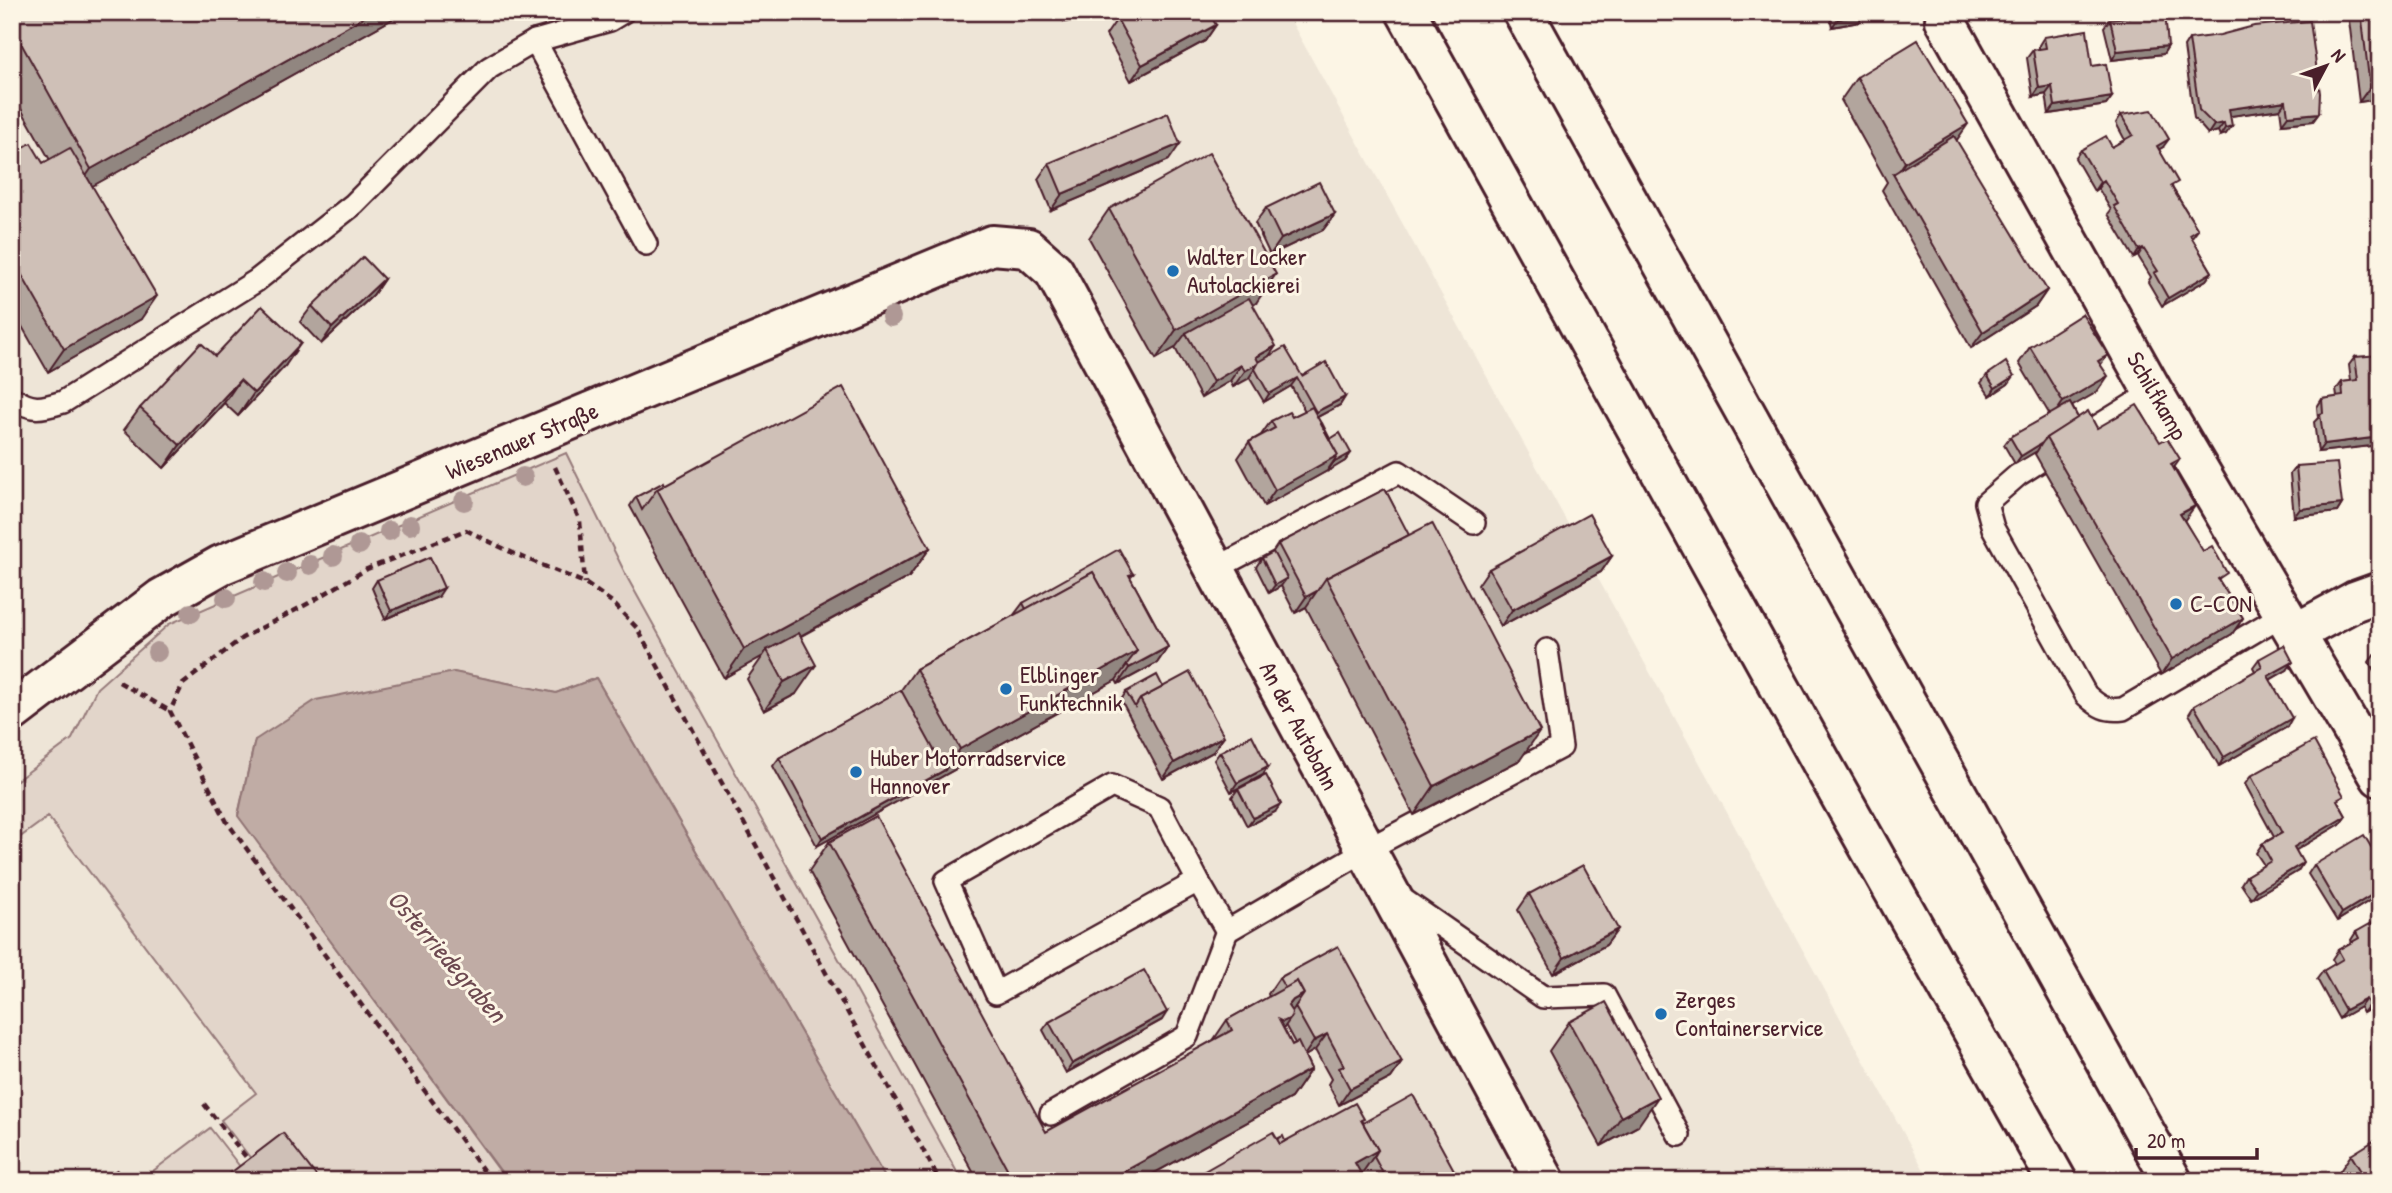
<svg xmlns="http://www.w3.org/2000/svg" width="2392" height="1193" viewBox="0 0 2392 1193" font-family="'Patrick Hand',sans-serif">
  <rect width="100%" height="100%" fill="#fcf5e5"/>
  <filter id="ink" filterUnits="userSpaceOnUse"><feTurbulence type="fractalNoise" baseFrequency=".0143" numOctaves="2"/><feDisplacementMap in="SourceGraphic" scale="14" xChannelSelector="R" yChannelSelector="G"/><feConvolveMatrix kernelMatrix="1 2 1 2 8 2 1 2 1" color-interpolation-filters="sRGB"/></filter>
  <g filter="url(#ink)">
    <!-- built -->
    <path fill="#eee5d7" d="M12,12H1286L1930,1181H12Z"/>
    <!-- green -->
    <g fill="#e2d5ca" stroke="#967a7a" stroke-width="2">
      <path d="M566,453L628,579L962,1181H887L596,678L556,693L453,672L255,740L238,815L507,1181H308L252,1160L221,1120L256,1093L48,817L12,843V784L72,739L97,688L169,624Z"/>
      <path d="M210,1128L241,1168L225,1181H153L149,1174Z"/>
    </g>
    <!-- water -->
    <path fill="#c0aca5" stroke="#917474" stroke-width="2" d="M454,672L556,693L596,678L887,1181H508L238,816L255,740L316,700Z"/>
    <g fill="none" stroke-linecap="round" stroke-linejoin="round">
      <!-- service casing -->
      <g stroke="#4a1f2b" stroke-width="26">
        <g id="service">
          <path d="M535,41L646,244"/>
          <path d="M12,398C33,411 40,409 63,402L256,281L354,204L489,68L535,41L610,20L623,12"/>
          <path d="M2082,436L2153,392"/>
          <path d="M2040,461L2018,475L1986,503L1993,528L2086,695C2099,707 2106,711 2123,709L2284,614"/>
          <path d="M1215,569L1399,472L1474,523"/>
          <path d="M1198,881L1159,807L1112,786L946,881L996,993L1198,881L1227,931L1366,850L1561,747L1547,650"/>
          <path d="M1401,898L1543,997L1604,995L1679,1135"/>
          <path d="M1051,1114L1187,1036L1227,931"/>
        </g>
      </g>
      <!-- minor casing -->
      <g stroke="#4a1f2b" stroke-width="44">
        <g id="minor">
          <path d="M1948,12L1945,20L2153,392L2380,777"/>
          <path d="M2296,633L2355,601L2380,592"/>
          <path d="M12,712L162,598L221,565L992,245L1028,248L1054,271L1545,1181"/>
        </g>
      </g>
      <!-- motorway casing -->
      <g stroke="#4a1f2b" stroke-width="44">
        <g id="motorway">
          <path d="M1406,12L1824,767L2057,1181"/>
          <path d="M1523,12L2172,1181"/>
        </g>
      </g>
      <!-- path -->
      <g stroke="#4a1f2b" stroke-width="4.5" stroke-dasharray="7 5" stroke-linecap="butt">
        <path d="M555,467L580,521L585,583"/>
        <path d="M119,682L170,711"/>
        <path d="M204,1104L250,1162"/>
        <path d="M115,1170L123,1181"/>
        <path d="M491,1181L227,822L170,711L183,684L242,638L309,603L367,569L466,530L515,554L585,583L612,602L637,628L940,1181"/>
      </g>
      <!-- service -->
      <use href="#service" stroke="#fcf5e5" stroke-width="21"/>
      <!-- minor -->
      <use href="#minor" stroke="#fcf5e5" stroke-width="38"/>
      <!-- motorway -->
      <use href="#motorway" stroke="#fcf5e5" stroke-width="38"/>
      <!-- rail casing -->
      <g stroke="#4a1f2b" stroke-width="8">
        <path id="rail" d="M1063,12L1066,19"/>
      </g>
      <!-- rail -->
      <use href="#rail" stroke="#fcf5e5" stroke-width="5" stroke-dasharray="16" stroke-linecap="butt"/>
    </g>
    <!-- trees -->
    <g fill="#af9895">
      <circle cx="891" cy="317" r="10"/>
      <circle cx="523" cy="477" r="10"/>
      <circle cx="464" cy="501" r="10"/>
      <circle cx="410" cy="525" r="10"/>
      <circle cx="389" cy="531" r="10"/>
      <circle cx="359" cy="545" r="10"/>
      <circle cx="333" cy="556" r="10"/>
      <circle cx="310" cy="565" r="10"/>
      <circle cx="287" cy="573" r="10"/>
      <circle cx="264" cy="582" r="10"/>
      <circle cx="226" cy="598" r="10"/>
      <circle cx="191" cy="613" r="10"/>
      <circle cx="157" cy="652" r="10"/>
    </g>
    <!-- wall -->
    <g fill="#b2a59d" stroke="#4a1f2b" stroke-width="2" fill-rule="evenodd">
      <path d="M12,12H405L92,186L141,319L48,372L12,309V154L43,163L50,160L12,93Z"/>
      <path d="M1829,12H1864V14L1859,22L1832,27Z"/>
      <path d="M2348,12H2380V99L2359,102Z"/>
      <path d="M1117,19L1216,25L1205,41L1131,81L1106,35Z"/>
      <path d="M2110,19L2168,46L2163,54L2112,60L2104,27Z"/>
      <path d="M2044,37L2092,66L2112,97L2106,105L2049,114L2046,94L2033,97L2027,58L2033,50L2039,49V45Z"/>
      <path d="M2189,39L2319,113L2313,121L2282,124L2280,109L2230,116L2226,134L2220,136L2218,131L2208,134L2194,118L2184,47Z"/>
      <path d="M1857,77L2047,290L2036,306L1971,348L1882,190L1887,182L1841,100Z"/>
      <path d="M2121,115L2163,147L2159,149L2173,189L2198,230L2192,238L2212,272L2206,280L2162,306L2148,282L2151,277L2138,256L2134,258L2108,214L2111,210L2098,188L2094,191L2075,158L2081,150L2112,147L2125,140L2116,123Z"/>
      <path d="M1169,160L1051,210L1038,179L1049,163Z"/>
      <path d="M1266,208L1335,214L1323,230L1270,255L1255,223Z"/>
      <path d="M1109,209L1256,303L1253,305L1270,355L1302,376L1345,397L1340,405L1317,417L1330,439L1351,453L1345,461L1264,506L1238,458L1249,442L1261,435L1271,421L1292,417L1305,411L1291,386L1264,402L1249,377L1233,387L1230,381L1201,398L1175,348L1156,359L1089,238Z"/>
      <path d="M384,279L373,295L321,344L300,322L312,306Z"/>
      <path d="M2030,347L2100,365L2097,392L2072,406L2078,418L2173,468L2184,520L2220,582L2243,618L2232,634L2161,675L2035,454L2037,451L2015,464L2004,445L2010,437L2050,415L2019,363Z"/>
      <path d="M215,356L285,366L238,416L224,403L164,468L124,430L140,408Z"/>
      <path d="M2355,357L2380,445L2318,452L2314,422L2318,418L2317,407L2322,399L2337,397L2336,390L2342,382L2351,381L2349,365Z"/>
      <path d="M1987,375L2014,376L2008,384L1990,396L1981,383Z"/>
      <path d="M2296,466L2342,504L2337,512L2294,517L2290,474Z"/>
      <path d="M2380,478V529L2377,483Z"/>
      <path d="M665,485L930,548L909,577L801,636L796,694L764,711L747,679L763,656L724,678L630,506L636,497Z"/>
      <path d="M1385,489L1520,760L1414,815L1306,607L1295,613L1281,586L1269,593L1256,567L1262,558L1272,553L1278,544Z"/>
      <path d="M1612,556L1601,572L1501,626L1478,585L1489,569Z"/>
      <path d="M1133,574L1130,577L1168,647L1157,663L1118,684L1116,680L817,846L773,766L779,758L901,690L916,669L1013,616L1023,603Z"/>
      <path d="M377,580L438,597L385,619L372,588Z"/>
      <path d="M2380,651V681L2369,662L2375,654Z"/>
      <path d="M2259,659L2287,670L2270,680L2287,727L2219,766L2189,714L2194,706L2255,671L2253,667Z"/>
      <path d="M1163,687L1213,752L1163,779L1121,700L1126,692Z"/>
      <path d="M1220,752L1263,775L1231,792L1214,760Z"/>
      <path d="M2251,776L2339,803L2346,816L2340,824L2296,850L2298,871L2251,899L2241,884L2246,876L2264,865L2256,853L2262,844L2274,837L2245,784Z"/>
      <path d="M1238,789L1275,812L1247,826L1232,797Z"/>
      <path d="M829,842L1046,1132L1212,1042L1227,1020L1269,997L1268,994L1279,978L1402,1062L1391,1078L1339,1105L1328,1084L1331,1079L1315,1050L1305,1056L1311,1069L1291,1098L1140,1181H978L809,871ZM1285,1025L1295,1043L1292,1045L1283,1028Z"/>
      <path d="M2380,862V894L2337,921L2308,874L2314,865Z"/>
      <path d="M1529,894L1618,929L1606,945L1553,974L1518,910Z"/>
      <path d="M2380,925V1003L2363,1013L2360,1007L2339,1019L2317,979L2323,971L2335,964L2332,959L2338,950L2352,943L2351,940L2356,932Z"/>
      <path d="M1162,1020L1066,1073L1043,1030L1049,1022Z"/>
      <path d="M1569,1022L1638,1126L1601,1146L1549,1051Z"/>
      <path d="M2380,1035V1064L2370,1048Z"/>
      <path d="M1362,1122L1460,1181H1187L1277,1139L1285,1141Z"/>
      <path d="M2351,1155L2380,1181H2346L2340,1171Z"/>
    </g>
    <!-- shaded-wall -->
    <g fill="#918680" stroke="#4a1f2b" stroke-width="2">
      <path d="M373,12H405L71,198L91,169Z"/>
      <path d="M1864,14L1859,22L1832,27L1838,19Z"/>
      <path d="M1216,25L1205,41L1131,81L1142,65Z"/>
      <path d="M2168,46L2163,54L2112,60L2117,51Z"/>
      <path d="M2380,85V99L2359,102L2370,87Z"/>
      <path d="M2052,86L2046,94L2033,97L2039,88Z"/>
      <path d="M2112,97L2106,105L2049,114L2055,106Z"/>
      <path d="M2286,101L2280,109L2224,117L2229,109Z"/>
      <path d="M2319,113L2313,121L2282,124L2288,116Z"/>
      <path d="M2224,123L2218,131L2208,134L2214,125Z"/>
      <path d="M1968,124L1952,147L1895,177L1905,162Z"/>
      <path d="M2232,126L2226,134L2220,136L2225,128Z"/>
      <path d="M2169,139L2163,147L2151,154L2157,146Z"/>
      <path d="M1180,144L1169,160L1051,210L1062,194Z"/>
      <path d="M2104,180L2098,188L2094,191L2100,182Z"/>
      <path d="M1335,214L1323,230L1270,255L1281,239Z"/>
      <path d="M2143,248L2138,256L2134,258L2139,250Z"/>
      <path d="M2212,272L2206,280L2162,306L2168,298Z"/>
      <path d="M1276,274L1256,303L1190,340L1186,333L1175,348L1156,359L1176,330Z"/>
      <path d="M384,279L373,295L321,344L332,328Z"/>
      <path d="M2047,290L2036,306L1971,348L1983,332Z"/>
      <path d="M157,296L141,319L48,372L64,349Z"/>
      <path d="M301,343L285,366L238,416L254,393Z"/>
      <path d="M1276,346L1265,362L1256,367L1248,379L1233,387L1245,371L1256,357Z"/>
      <path d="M2108,355L2096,371L2098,361Z"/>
      <path d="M1241,365L1230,381L1201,398L1213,382Z"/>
      <path d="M2014,376L2008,384L1990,396L1995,388Z"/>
      <path d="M2108,376L2097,392L2052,418L2063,402Z"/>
      <path d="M1297,378L1291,386L1264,402L1269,394Z"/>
      <path d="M240,380L224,403L164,468L180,445Z"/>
      <path d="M1345,397L1340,405L1310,421L1316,412Z"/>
      <path d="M2380,437V445L2318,452L2324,444Z"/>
      <path d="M2042,443L2037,451L2015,464L2021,456Z"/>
      <path d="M1351,453L1345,461L1327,472L1333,463Z"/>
      <path d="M1338,455L1327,471L1264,506L1275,490Z"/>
      <path d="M2180,459L2169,475L2171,464Z"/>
      <path d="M2342,504L2337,512L2294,517L2300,509Z"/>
      <path d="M2195,506L2184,521L2180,514Z"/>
      <path d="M930,548L909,577L769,653L767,650L763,656L724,678L744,649Z"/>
      <path d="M1612,556L1601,572L1501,626L1512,610Z"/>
      <path d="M1287,578L1281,586L1269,593L1275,585Z"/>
      <path d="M444,588L438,597L385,619L391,611Z"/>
      <path d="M1317,591L1306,607L1295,613L1306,597Z"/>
      <path d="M2243,618L2232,634L2161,675L2172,659Z"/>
      <path d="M1168,647L1157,663L1118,684L1129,668Z"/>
      <path d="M1137,651L1116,680L817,846L822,838L945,770L960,749Z"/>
      <path d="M2293,662L2287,670L2262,684L2268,676Z"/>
      <path d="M816,665L796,694L764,711L784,682Z"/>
      <path d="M2292,718L2287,727L2219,766L2224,757Z"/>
      <path d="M1540,731L1520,760L1414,815L1434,786Z"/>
      <path d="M1224,736L1213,752L1163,779L1174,763Z"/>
      <path d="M1268,767L1263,775L1231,792L1237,783Z"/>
      <path d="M1281,804L1275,812L1247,826L1253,818Z"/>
      <path d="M2346,816L2340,824L2288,855L2294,847Z"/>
      <path d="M2303,863L2298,871L2251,899L2257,891Z"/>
      <path d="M2380,890V894L2337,921L2342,913Z"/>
      <path d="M1618,929L1606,945L1553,974L1564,958Z"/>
      <path d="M1304,994L1286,1020L1291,1018L1270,1047L1268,1035L1293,1000Z"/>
      <path d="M2380,998V1003L2363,1013L2369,1005Z"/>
      <path d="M2366,999L2360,1007L2339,1019L2345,1010Z"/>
      <path d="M1167,1012L1162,1020L1066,1073L1072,1064Z"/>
      <path d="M1327,1034L1315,1050L1303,1057L1314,1041Z"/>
      <path d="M1402,1062L1391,1078L1339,1105L1350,1089Z"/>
      <path d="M1311,1069L1291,1098L1140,1181H1107Z"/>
      <path d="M1658,1097L1638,1126L1601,1146L1621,1117Z"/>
      <path d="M1378,1150L1358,1179L1355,1163Z"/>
    </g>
    <!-- building -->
    <g fill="#cfc0b7" stroke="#4a1f2b" stroke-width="2">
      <path d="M12,12H373L91,169L12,27Z"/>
      <path d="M1130,12H1209L1216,25L1142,65L1117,19Z"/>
      <path d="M1836,12H1864V14L1838,19Z"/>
      <path d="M2165,12L2168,46L2117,51L2110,19Z"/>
      <path d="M2361,12H2380V85L2370,87Z"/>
      <path d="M2310,21L2320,93L2319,113L2288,116L2286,101L2229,109L2232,126L2225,128L2224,123L2214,125L2199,110L2189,39L2220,35L2254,26Z"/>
      <path d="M2087,30L2092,66L2106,64L2112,97L2055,106L2052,86L2039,88L2033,50L2046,48L2044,37Z"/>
      <path d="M1918,40L1968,124L1905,162L1857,77Z"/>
      <path d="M2152,110L2169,139L2157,146L2178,182L2171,186L2198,230L2190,235L2212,272L2168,298L2154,273L2158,271L2143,248L2139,250L2114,206L2118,204L2104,180L2100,182L2081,150L2106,136L2112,147L2133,135L2121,115Z"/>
      <path d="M1168,113L1180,144L1062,194L1049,163Z"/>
      <path d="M1954,136L2047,290L1983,332L1893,174Z"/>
      <path d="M31,143L43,163L70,148L157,296L64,349L12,258V154Z"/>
      <path d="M1209,153L1276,274L1176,330L1109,209Z"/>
      <path d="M1319,182L1335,214L1281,239L1266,208Z"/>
      <path d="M363,257L384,279L332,328L312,306Z"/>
      <path d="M1249,298L1276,346L1256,357L1259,363L1245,371L1241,365L1213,382L1186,333Z"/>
      <path d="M262,306L301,343L254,393L240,380L180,445L140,408L201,343L215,356Z"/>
      <path d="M2082,314L2108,355L2098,361L2108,376L2063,402L2030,347Z"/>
      <path d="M1285,347L1302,376L1326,362L1345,397L1316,412L1297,378L1269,394L1255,369L1259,362Z"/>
      <path d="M2380,355V437L2324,444L2320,414L2323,413L2322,399L2343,396L2342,382L2358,380L2355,357Z"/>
      <path d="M2006,362L2014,376L1995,388L1987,375Z"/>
      <path d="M843,387L930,548L744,649L657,489Z"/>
      <path d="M2070,403L2078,418L2046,438L2042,443L2021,456L2010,437Z"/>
      <path d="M2137,405L2160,442L2167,438L2180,459L2171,464L2195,506L2180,514L2203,551L2212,546L2227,573L2218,579L2243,618L2172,659L2046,438L2088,411L2097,428Z"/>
      <path d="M1312,407L1338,455L1275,490L1249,442L1275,428L1271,421L1289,412L1292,417Z"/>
      <path d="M1322,423L1330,439L1340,433L1351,453L1333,463L1338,455L1321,424Z"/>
      <path d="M2337,463L2342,504L2300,509L2296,466Z"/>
      <path d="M664,482L665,485L657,489L642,510L636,497Z"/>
      <path d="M1385,489L1409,535L1326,578L1317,591L1306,597L1278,544Z"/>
      <path d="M1589,514L1612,556L1512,610L1489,569Z"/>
      <path d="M1432,523L1540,731L1434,786L1326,578Z"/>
      <path d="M1119,549L1133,574L1129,575L1168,647L1129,668L1127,664L1137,651L1093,572L1026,609L1023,603Z"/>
      <path d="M1273,552L1287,578L1275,585L1262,558Z"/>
      <path d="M430,557L444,588L391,611L377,580Z"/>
      <path d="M1093,572L1137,651L960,749L916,669Z"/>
      <path d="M799,633L816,665L784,682L767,650Z"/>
      <path d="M2284,645L2293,662L2268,676L2292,718L2224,757L2194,706L2262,667L2259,659Z"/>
      <path d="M2380,651V663L2375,654Z"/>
      <path d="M1190,672L1224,736L1174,763L1140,699Z"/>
      <path d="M1157,675L1163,687L1140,699L1135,707L1126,692Z"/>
      <path d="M901,690L945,770L822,838L779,758Z"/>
      <path d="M1252,735L1268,767L1237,783L1220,752Z"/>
      <path d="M2314,741L2344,796L2337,800L2346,816L2294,847L2303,863L2257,891L2246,876L2271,861L2262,844L2282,833L2251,776Z"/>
      <path d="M1266,775L1281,804L1253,818L1238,789Z"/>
      <path d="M876,816L1046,1132L1232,1030L1227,1020L1297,981L1304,994L1293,1000L1288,1006L1292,1012L1291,1018L1283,1022L1279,1020L1292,1045L1298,1042L1311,1069L1107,1181H1014L829,842Z"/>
      <path d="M2364,835L2380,862V890L2342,913L2314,865Z"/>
      <path d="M1583,865L1618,929L1564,958L1529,894Z"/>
      <path d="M2377,920L2380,925V998L2369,1005L2366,999L2345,1010L2323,971L2343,959L2338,950L2359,938L2356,932Z"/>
      <path d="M1338,946L1402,1062L1350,1089L1339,1068L1344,1066L1327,1034L1314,1041L1295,1007L1304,994L1297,981L1285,988L1279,978Z"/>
      <path d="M1144,970L1167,1012L1072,1064L1049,1022Z"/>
      <path d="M1606,1002L1658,1097L1621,1117L1569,1022Z"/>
      <path d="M1413,1095L1460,1181H1387L1374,1157L1378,1150L1363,1123Z"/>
      <path d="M1355,1103L1364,1119L1361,1120L1378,1150L1355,1163L1365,1181H1187L1273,1132L1280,1144Z"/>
      <path d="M283,1133L320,1181H220Z"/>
      <path d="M1283,1136L1285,1141L1280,1144L1277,1139Z"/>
      <path d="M2380,1137V1181H2367L2351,1155Z"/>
    </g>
  </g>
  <!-- markers -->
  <g fill="#1f6fb2" stroke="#fcf5e5" stroke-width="2.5">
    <circle cx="1173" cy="271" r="7"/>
    <circle cx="2176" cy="604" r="7"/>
    <circle cx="1006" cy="689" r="7"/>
    <circle cx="856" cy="772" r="7"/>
    <circle cx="1661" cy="1014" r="7"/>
  </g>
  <g text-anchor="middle" stroke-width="6" stroke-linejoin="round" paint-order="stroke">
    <!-- poi labels -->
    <g font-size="24" fill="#4a1f2b" stroke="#fcf5e5" text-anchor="start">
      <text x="1187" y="265">Walter Locker<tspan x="1187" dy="28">Autolackierei</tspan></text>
      <text x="2190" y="612">C-CON</text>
      <text x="1020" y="683">Elblinger<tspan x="1020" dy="28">Funktechnik</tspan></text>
      <text x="870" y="766">Huber Motorradservice<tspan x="870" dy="28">Hannover</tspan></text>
      <text x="1675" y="1008">Zerges<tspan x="1675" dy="28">Containerservice</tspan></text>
    </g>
    <!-- street labels -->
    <g font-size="24" fill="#4a1f2b" stroke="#fcf5e5">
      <text transform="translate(2157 396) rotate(60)" y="8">Schilfkamp</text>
      <text transform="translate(522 441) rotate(-23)" y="8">Wiesenauer Straße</text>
      <text transform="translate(1299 726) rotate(62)" y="8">An der Autobahn</text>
    </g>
    <!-- water labels -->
    <g font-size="26" font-style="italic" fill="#6d4950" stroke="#fcf5e5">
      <text transform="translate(447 956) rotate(49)" y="9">Osterriedegraben</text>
    </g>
  </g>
  <!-- margin -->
  <rect width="2392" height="1193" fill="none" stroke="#fcf5e5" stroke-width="42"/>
  <rect x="21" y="21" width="2350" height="1151" fill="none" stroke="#4a1f2b" stroke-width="2.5" filter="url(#ink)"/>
  <!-- north arrow -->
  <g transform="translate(2326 66) rotate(49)" stroke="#fcf5e5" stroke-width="5" paint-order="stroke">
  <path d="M0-5L12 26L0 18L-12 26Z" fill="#4a1f2b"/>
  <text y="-10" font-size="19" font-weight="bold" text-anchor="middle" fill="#4a1f2b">N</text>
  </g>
  <!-- scale -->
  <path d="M2136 1148v10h121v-10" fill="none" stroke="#4a1f2b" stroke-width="3.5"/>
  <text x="2147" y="1148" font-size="21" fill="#4a1f2b" stroke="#fcf5e5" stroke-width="5" paint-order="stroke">20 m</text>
</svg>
